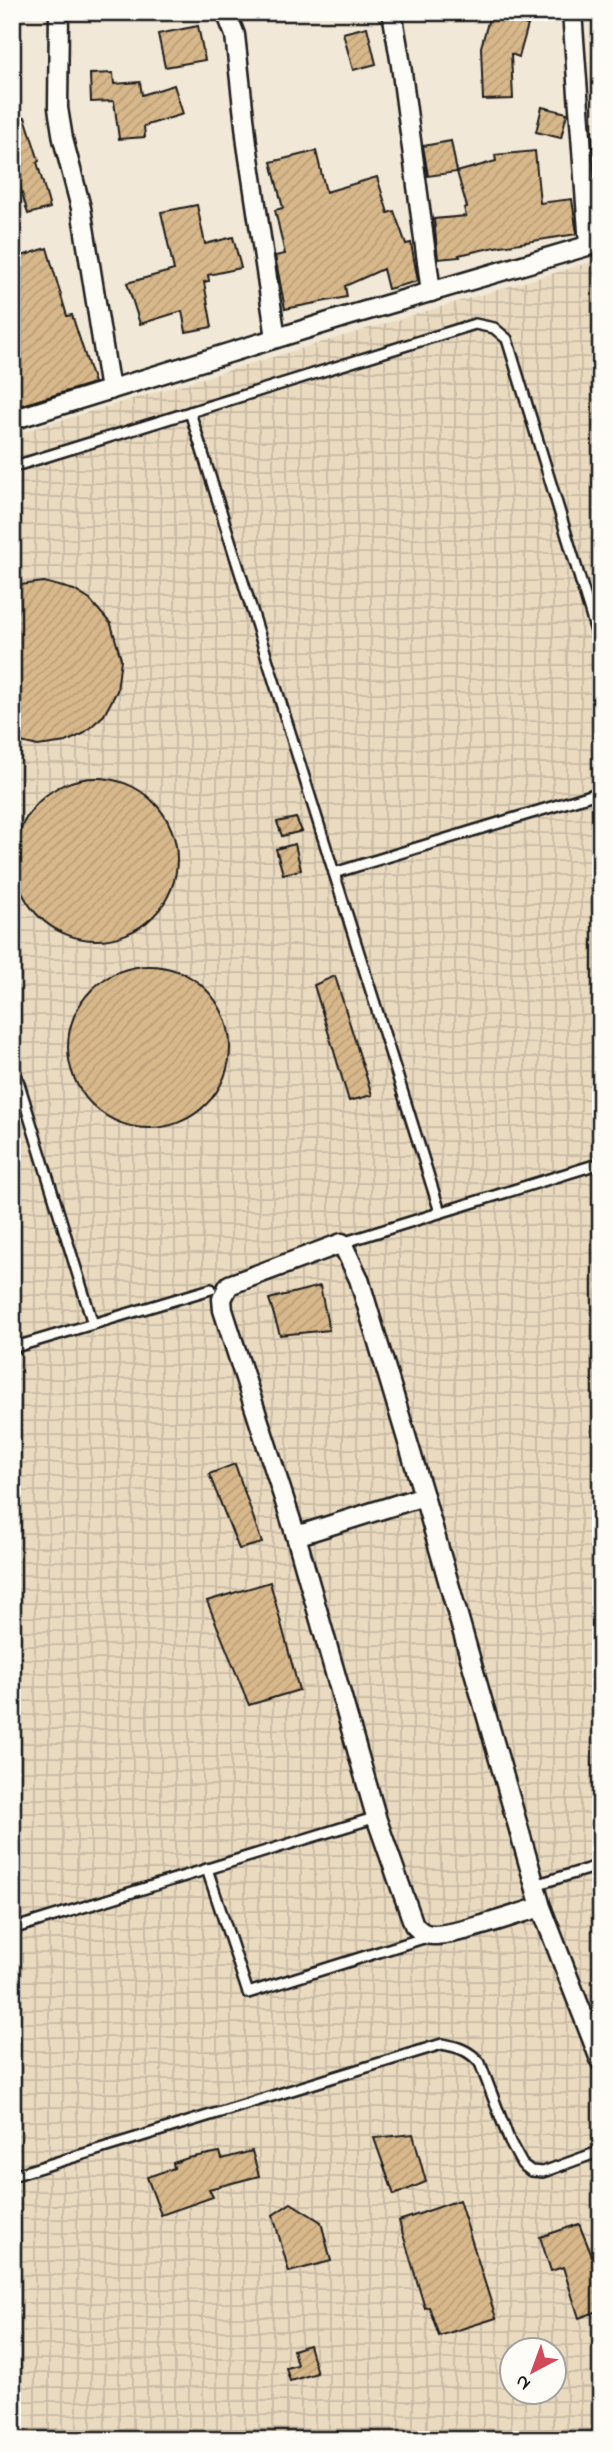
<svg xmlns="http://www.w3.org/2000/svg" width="613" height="2452" viewBox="0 0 613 2452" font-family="'Indie Flower',sans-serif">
  <defs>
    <pattern id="industrial-grid" width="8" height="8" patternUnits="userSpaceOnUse" patternTransform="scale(1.75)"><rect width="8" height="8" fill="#eadac0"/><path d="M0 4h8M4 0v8" fill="none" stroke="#c8baa4"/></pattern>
    <pattern id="building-hatch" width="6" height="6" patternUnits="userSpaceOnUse" patternTransform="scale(1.75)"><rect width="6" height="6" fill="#d8b88b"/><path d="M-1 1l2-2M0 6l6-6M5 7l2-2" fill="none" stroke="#b99e77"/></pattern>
  </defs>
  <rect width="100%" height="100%" fill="#f2e8d7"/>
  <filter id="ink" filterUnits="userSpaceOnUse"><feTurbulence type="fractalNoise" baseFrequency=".0143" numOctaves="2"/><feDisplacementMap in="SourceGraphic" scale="14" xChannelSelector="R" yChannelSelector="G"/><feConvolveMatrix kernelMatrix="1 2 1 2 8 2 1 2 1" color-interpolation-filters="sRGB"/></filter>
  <g filter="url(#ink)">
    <!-- industrial -->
    <path fill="url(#industrial-grid)" fill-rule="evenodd" d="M601,259V2440H12V435ZM512,2350H554V2392H512Z"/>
    <!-- building -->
    <g fill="url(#building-hatch)" stroke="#1c1c1c" stroke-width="2">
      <path d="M490,15L528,25L519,57L511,54L513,99L483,100L481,47Z"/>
      <path d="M198,26L205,60L165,67L158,34Z"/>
      <path d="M367,27L376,64L353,70L343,33Z"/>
      <path d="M113,73L114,84L140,82L142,95L174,85L183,114L144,126L145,137L119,139L114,101L91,102L90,74Z"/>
      <path d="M542,107L567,113L561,138L536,132Z"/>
      <path d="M25,117L39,161L37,162L50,208L28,214L15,169L12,170V121Z"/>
      <path d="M451,141L457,172L428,176L423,146Z"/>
      <path d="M316,151L326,192L377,177L388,213L394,211L406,244L411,243L418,281L388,289L383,269L345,286L347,297L285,309L275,256L285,254L275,210L283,208L271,162Z"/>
      <path d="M535,151L540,203L572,199L577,234L495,247L459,255L460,257L438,259L434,219L466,216L464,208L467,207L457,172L496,161L495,155Z"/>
      <path d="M197,205L205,244L233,237L241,268L208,275L209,281L204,282L212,327L186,332L182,311L140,324L127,283L174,270L161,212Z"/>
      <path d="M47,248L67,316L72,315L94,383L12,408V259Z"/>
      <path d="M44,582L74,590L90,600L111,624L121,659L117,691L104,715L83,734L66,742L38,746L12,740V586Z"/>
      <circle cx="96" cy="859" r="81"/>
      <path d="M296,818L302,831L282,836L277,822Z"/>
      <path d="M295,844L301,870L283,874L276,849Z"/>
      <circle cx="149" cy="1047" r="81"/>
      <path d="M335,976L372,1095L349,1101L314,985Z"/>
      <path d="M320,1286L329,1330L280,1335L269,1299Z"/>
      <path d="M235,1464L262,1543L239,1549L209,1474Z"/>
      <path d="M270,1582L299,1690L249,1705L207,1601Z"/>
      <path d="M413,2134L426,2182L394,2195L374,2138Z"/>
      <path d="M252,2151L259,2176L209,2189L213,2197L161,2215L147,2177L174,2168L173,2163L188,2158L220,2152L222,2159Z"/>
      <path d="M459,2200L496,2318L439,2336L429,2307L425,2308L399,2221Z"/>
      <path d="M291,2203L321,2222L331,2261L289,2272L273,2215Z"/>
      <path d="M579,2224L601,2278V2310L579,2318L563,2267L551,2271L540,2237Z"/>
      <path d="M309,2345L317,2373L290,2381L286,2368L297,2365L293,2350Z"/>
    </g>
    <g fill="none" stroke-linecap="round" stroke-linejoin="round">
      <!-- lane casing -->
      <g stroke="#1c1c1c" stroke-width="14">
        <g id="lane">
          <path d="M190,412L440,1212"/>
          <path d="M12,467L475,324L494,328L507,339L601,648"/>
          <path d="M334,873L601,792"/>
          <path d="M12,1061L93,1324"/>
          <path d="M342,1243L601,1163"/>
          <path d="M12,1348L211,1289"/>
          <path d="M207,1869L248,1993L430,1936"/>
          <path d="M535,1885L601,1865"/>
          <path d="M12,1929L377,1817"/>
          <path d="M12,2176L442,2044C458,2047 469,2050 480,2063L510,2142L522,2164L531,2171L543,2172L601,2151"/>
        </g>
      </g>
      <!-- street casing -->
      <g stroke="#1c1c1c" stroke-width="23">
        <g id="street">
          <path d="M59,12L58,108L63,139L81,208L110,390"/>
          <path d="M226,12L235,35L247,144L276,338"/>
          <path d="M392,12L401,65L431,292"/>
          <path d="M572,12L589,245"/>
          <path d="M12,420L348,316L601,242"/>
          <path d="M296,1536L424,1496"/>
          <path d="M541,1907C513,1915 459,1935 433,1935C424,1935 420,1931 414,1925L377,1820L296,1536L223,1310L222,1299L229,1285L342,1243L359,1279L424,1496L541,1907L601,2062"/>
        </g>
      </g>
      <!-- lane -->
      <use href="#lane" stroke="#fdfcf7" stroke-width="9"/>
      <!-- street -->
      <use href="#street" stroke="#fdfcf7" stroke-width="18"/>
    </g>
  </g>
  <!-- margin -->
  <rect width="613" height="2452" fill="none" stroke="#fdfcf7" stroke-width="42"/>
  <rect x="21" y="21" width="571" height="2410" fill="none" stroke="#1c1c1c" stroke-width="2.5" filter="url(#ink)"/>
  <!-- north arrow -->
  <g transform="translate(533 2371) rotate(221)"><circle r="33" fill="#fdfcf7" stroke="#a3a29f" stroke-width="2"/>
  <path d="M0-5L12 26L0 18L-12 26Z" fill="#d1495b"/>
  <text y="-10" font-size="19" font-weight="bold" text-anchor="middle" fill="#1c1c1c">N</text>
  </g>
</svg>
